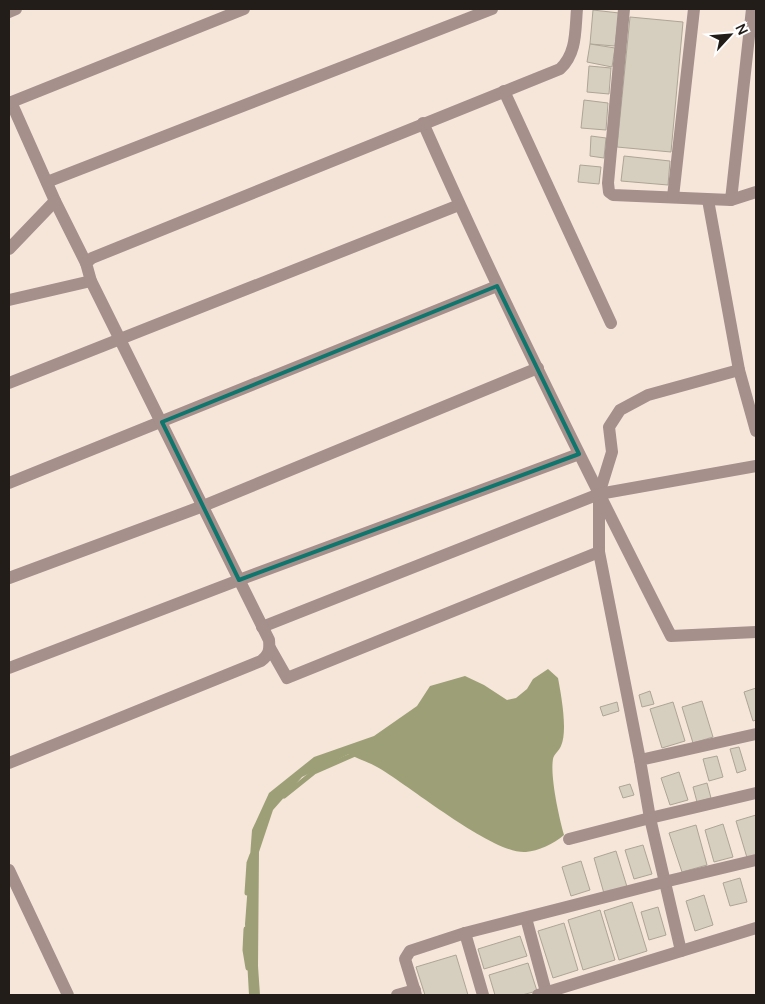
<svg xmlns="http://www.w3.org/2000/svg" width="765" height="1004" viewBox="0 0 765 1004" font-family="Manrope,sans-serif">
  <rect width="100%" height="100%" fill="#f6e6da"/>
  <!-- water -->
  <path fill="#9da077" d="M548,669L558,678C561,694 568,731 561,746C559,751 554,754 553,759C550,777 559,817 564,835C554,844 538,851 526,852C493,855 409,785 377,767C368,762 358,759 349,754L302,777L273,810L259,852L258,966L260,995H249L245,924L252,830L269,793L314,757L374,736L417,706L430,686L465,676L484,685L507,700L516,698L527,689L533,679Z"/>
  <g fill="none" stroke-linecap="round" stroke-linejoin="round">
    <!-- stream -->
    <g stroke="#9da077" stroke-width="5">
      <path d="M284,796L314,772L355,754"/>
      <path d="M247,893L249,863L252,855"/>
      <path d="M246,929L245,950L248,968"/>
    </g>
  </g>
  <!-- building -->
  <g fill="#d6cebe" stroke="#ada595">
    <path d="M593,10L619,13L615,46L590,44Z"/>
    <path d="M630,17L683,22L671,152L617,147Z"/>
    <path d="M590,44L615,48L612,67L587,62Z"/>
    <path d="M589,66L611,68L609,94L587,92Z"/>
    <path d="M584,100L608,103L606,130L581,128Z"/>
    <path d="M591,136L606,138L604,158L590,156Z"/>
    <path d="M624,156L670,161L668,185L621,181Z"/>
    <path d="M580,165L601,167L599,184L578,182Z"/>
    <path d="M756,688V720L753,721L744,692Z"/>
    <path d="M650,691L654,704L642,707L639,695Z"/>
    <path d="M702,701L713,737L693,743L682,707Z"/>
    <path d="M617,702L619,711L603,716L600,707Z"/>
    <path d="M673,702L685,741L662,748L650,709Z"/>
    <path d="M739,747L746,770L737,773L730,749Z"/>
    <path d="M717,756L723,777L709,781L703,759Z"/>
    <path d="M679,772L688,800L670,805L661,778Z"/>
    <path d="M707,783L711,798L697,802L693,787Z"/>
    <path d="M630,784L634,795L623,798L619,787Z"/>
    <path d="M756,815V859L748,861L736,821Z"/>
    <path d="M723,824L733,857L714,862L705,830Z"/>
    <path d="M696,825L707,865L682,872L669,833Z"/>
    <path d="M643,845L652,874L634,879L625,850Z"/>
    <path d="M616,851L628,890L605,897L594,858Z"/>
    <path d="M581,861L590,890L571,896L562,867Z"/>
    <path d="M740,878L747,902L730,906L723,883Z"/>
    <path d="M704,895L713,925L695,931L686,901Z"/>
    <path d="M632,902L647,951L619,960L604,911Z"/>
    <path d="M658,907L666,935L649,940L641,912Z"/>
    <path d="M600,910L615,960L583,970L568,920Z"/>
    <path d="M564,923L578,970L553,978L538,931Z"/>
    <path d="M520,936L527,956L484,969L478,949Z"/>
    <path d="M456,955L468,995H425L416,967Z"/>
    <path d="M528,963L537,991L522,995H495L489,975Z"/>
  </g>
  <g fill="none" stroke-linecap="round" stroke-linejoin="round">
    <!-- minor -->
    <g stroke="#a5908c" stroke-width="12">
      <path d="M624,9L608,183L609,192L613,195L731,200L752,9"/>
      <path d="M9,12L16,9"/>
      <path d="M504,91L611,323"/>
      <path d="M11,102L55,201L86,263"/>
      <path d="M9,103L244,9"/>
      <path d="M423,123C500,297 585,467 671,636L756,632"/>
      <path d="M47,182L492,9"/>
      <path d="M673,197L694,9"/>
      <path d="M708,200L739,370L756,431"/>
      <path d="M731,200L756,192"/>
      <path d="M9,249L55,201"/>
      <path d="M9,300L91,281"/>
      <path d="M9,383L459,205"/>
      <path d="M9,483L497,286"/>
      <path d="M599,552V494L612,452L609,427L620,410L648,395L739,370"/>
      <path d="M9,578L203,506L538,368"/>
      <path d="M262,627L599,494L756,466"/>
      <path d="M270,648L287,678L599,552L640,760"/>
      <path d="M9,668L239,580L579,454"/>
      <path d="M9,763L261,661C269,655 270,650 269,640L91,281L86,263L92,258L560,69C577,53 575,31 577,9"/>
      <path d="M569,839L650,818L756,793"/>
      <path d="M9,870L68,995"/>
      <path d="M526,918L546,992"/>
      <path d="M681,951L650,818L640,760L756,734"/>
      <path d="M397,995L415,990"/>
      <path d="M416,995L405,959L410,951L465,933"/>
      <path d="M483,995L465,933L664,882L756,860"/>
      <path d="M538,995L756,928"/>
    </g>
  </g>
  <!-- marked area -->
  <path fill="none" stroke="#0f766e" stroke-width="4" stroke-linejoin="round" d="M497,286L579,454L239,580L162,422Z"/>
  <!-- border -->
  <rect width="765" height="1004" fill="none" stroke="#231d19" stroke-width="20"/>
  <!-- north arrow -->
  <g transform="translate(730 35) rotate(64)" stroke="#ffffff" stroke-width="4" paint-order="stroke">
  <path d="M0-4L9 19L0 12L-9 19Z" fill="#231d19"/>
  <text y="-8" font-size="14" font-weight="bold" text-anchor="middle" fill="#231d19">N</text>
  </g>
</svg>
